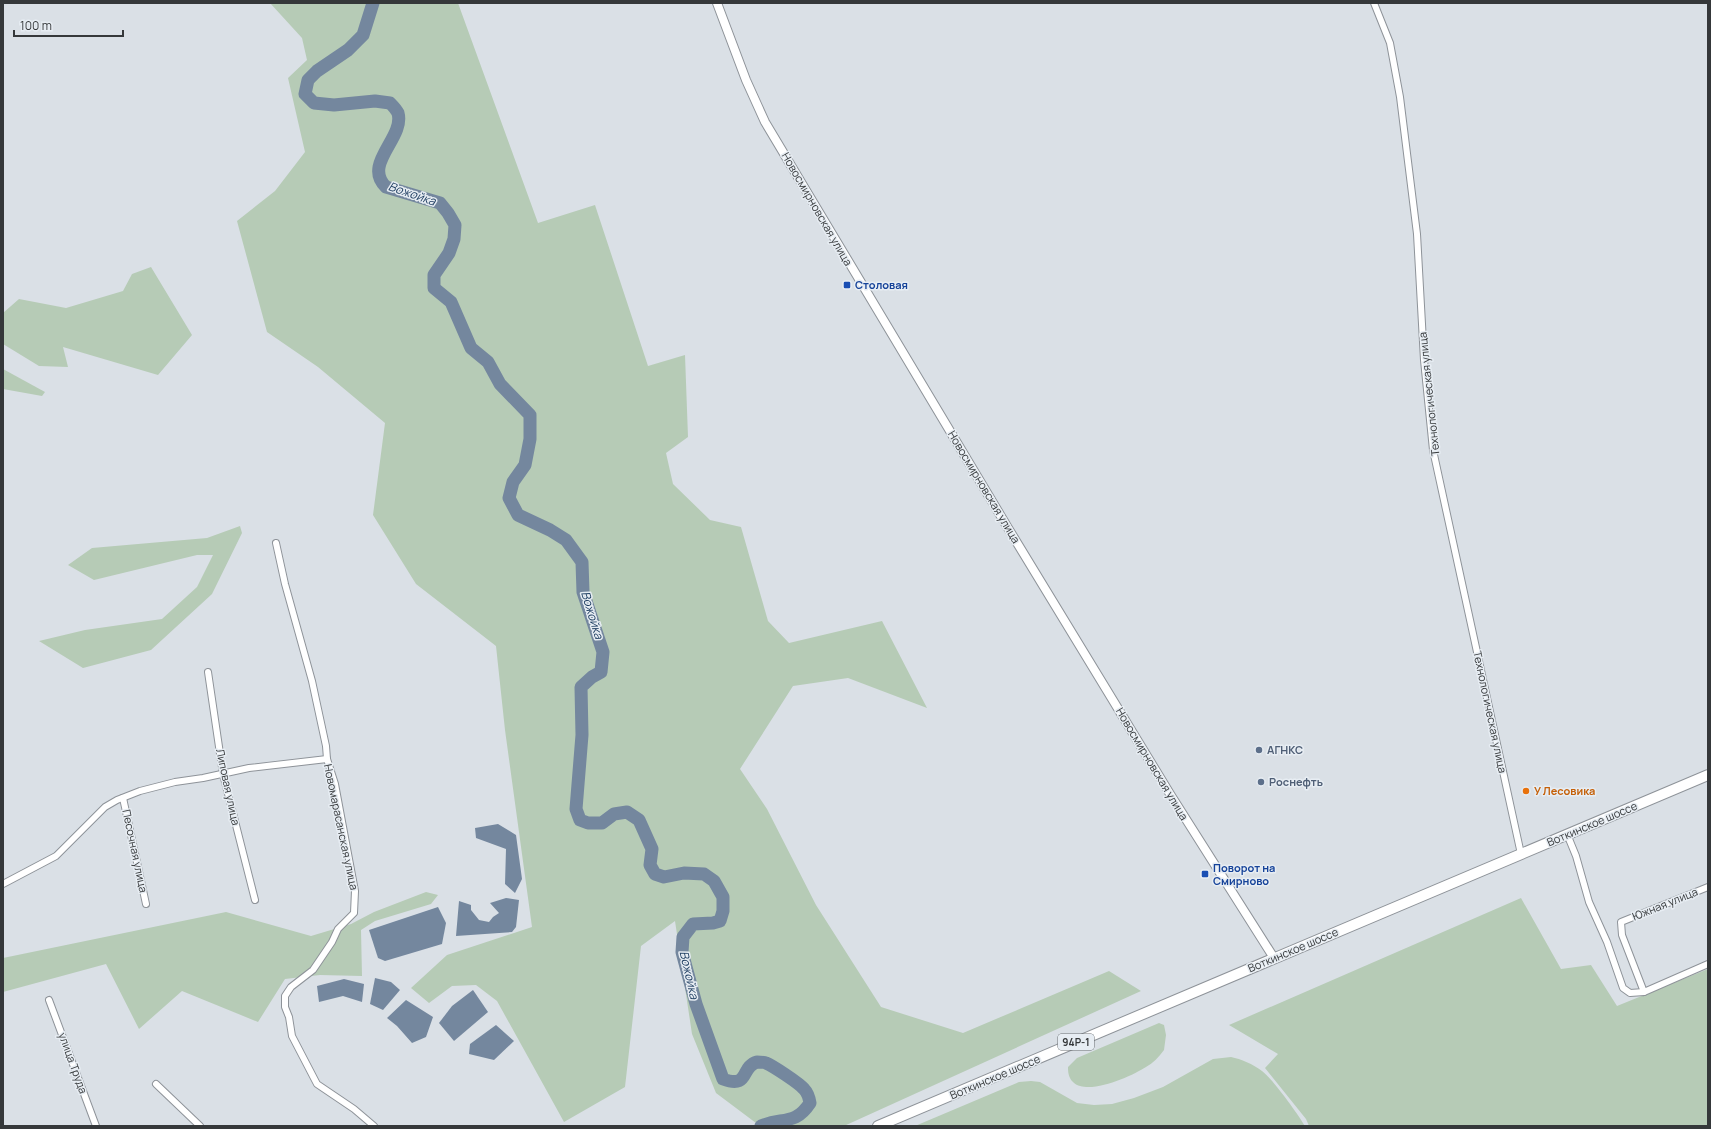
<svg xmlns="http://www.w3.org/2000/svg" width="1711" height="1129" viewBox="0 0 1711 1129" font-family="Manrope,sans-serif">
  <rect width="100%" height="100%" fill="#dae0e6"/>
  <!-- green -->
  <g fill="#b6cbb6">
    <path d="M270,3H458L538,223L595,205L648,366L685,355L688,437L666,453L673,484L710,520L741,527L768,621L789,643L882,621L927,708L848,678L793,686L740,769L767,809L816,905L881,1007L963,1033L1109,971L1141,991L844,1126H760L716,1093L692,1034L675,921L641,946L625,1087L564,1122L497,1001L476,985L452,986L429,1003L411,988L447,955L532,927L505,730L496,646L416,584L373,515L385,423L318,367L267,332L237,221L275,191L305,152L288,78L307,60L302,38Z"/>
    <path d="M151,267L192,335L158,375L63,347L68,367L39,366L3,344V313L19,299L66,308L123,291L132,274Z"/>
    <path d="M3,369L45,392L42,396L3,389Z"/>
    <path d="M240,526L242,533L212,594L151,650L83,668L39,641L85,630L162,619L197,587L213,555H197L94,580L68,565L92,548L207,538Z"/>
    <path d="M426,892L438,895L431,904L375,921L361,930L362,976L320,975L285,979L258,1022L182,991L139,1029L106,964L3,992V958L226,912L311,936L351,924L374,912Z"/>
    <path d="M1521,898L1561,969L1591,965L1617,1006L1708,969V1126H1309L1306,1119L1265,1068L1278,1054L1229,1025Z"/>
    <path d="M1159,1023L1164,1025L1166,1035L1164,1050C1159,1057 1153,1063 1146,1067C1129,1078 1067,1106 1068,1067L1077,1058Z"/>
    <path d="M1231,1057C1241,1059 1253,1064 1262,1071C1272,1078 1298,1114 1305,1126H915L1019,1082L1031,1081L1040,1082L1077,1103L1094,1105L1112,1104L1134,1098L1163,1087L1213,1059Z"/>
  </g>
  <!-- water -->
  <g fill="#74879e">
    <path d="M498,824L516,835L522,879L515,893L505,884L506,849L476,838L475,828Z"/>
    <path d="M506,898L519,900L516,927L512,932L456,936L459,901L471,905V910L479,920L489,922L493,917L499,913L490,903Z"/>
    <path d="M438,907L446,923L442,944L385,961L378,958L369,930Z"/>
    <path d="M375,978L391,982L400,990L383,1010L370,1004Z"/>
    <path d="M344,979L364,984L362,1002L343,996L319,1002L317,986Z"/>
    <path d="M473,990L488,1012L454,1041L439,1023L452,1006Z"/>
    <path d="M406,1000L433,1017L426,1037L412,1043L397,1026L387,1018Z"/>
    <path d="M496,1025L514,1041L494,1060L469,1054L470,1044Z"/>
  </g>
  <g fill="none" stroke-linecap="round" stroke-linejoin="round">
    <!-- river -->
    <path stroke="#74879e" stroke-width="13" d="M373,3L363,35L348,50L317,71L308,80L305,94L314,103L334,105L375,101L390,103C393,106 396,109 398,113C405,138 362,164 386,187L440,203L448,213L455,225L454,239L449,253L434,275V288L451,302L471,348L488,362L500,384L530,415V439L525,465L513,482L509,498L518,515L550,530L566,540L582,562L583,592L603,652L601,672L592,677L581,687L582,735L576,809L580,820L588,823H602L614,814L627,812L639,820L652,849L650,865L655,874L664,877L684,873L704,874L714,881L723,897V911L720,921L713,923L693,924L683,937L682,952L696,1004L723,1079C750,1089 740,1067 757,1062C759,1062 764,1062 766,1063C773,1066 799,1083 804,1089C808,1093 809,1097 810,1103C795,1126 782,1117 761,1126"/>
    <!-- minor casing -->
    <g stroke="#8e9399" stroke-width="8">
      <g id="minor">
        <path d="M1374,3L1390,43L1400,97L1417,234L1424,360L1433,450L1521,854"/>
        <path d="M276,543L285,584L312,681L326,746L327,759L335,784L355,891L354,913L338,929L332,942L313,970L291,987L285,996V1007L289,1017L292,1036L317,1084L354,1109L374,1126"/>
        <path d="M208,672L223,774L255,900"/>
        <path d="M123,798L146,904"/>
        <path d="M1567,834L1576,856L1589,902L1607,942L1623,988L1630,993L1644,992L1708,964"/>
        <path d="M3,884L56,856L105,807L117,800L140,791L175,782L203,778L249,768L327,759"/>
        <path d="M1644,992L1622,935L1621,922L1708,887"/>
        <path d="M49,1000L96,1126"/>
        <path d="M156,1084L200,1126"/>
      </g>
    </g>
    <!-- tertiary casing -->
    <g stroke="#8e9399" stroke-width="10">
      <path id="tertiary" d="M717,3L746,80L765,122L1008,528L1170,794L1274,958"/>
    </g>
    <!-- primary casing -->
    <g stroke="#8e9399" stroke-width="12">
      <path id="primary" d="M878,1126L1708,775"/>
    </g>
    <!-- minor -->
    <use href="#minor" stroke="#fff" stroke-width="6"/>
    <!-- tertiary -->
    <use href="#tertiary" stroke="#fff" stroke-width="8"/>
    <!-- primary -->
    <use href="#primary" stroke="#fff" stroke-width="10"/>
  </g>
  <!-- markers -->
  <g fill="#1a4fb4" stroke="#e7edf3" stroke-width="1.5">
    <rect x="843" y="281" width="8" height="8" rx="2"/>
    <rect x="1201" y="870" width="8" height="8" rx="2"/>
  </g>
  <g fill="#5c6f8a" stroke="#e7edf3" stroke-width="1.5">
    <circle cx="1259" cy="750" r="4"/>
    <circle cx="1261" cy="782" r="4"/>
  </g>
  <circle fill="#e8710a" stroke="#e7edf3" stroke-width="1.5" cx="1526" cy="791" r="4"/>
  <g text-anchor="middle" stroke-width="3" stroke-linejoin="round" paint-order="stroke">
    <!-- shield labels -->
    <rect fill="#e7edf3" stroke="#6a6e72" stroke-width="1" x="1058" y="1034" width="36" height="16" rx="3"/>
    <g font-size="10" font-weight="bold" fill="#35383a">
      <text x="1076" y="1046">94Р-1</text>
    </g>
    <!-- street labels -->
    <g font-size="11" fill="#35383a" stroke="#e7edf3">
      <text transform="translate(817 209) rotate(60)" y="4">Новосмирновская улица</text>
      <text transform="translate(1429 394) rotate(-96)" y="4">Технологическая улица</text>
      <text transform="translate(984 487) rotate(59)" y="4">Новосмирновская улица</text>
      <text transform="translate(1490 712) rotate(78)" y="4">Технологическая улица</text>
      <text transform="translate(1152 764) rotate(59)" y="4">Новосмирновская улица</text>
      <text transform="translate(228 787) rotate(78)" y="4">Липовая улица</text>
      <text transform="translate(1592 824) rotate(-23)" y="4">Воткинское шоссе</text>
      <text transform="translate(341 827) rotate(78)" y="4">Новомарасанская улица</text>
      <text transform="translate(135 851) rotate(78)" y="4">Песочная улица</text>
      <text transform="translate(1665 904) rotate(-22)" y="4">Южная улица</text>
      <text transform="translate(1293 950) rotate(-23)" y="4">Воткинское шоссе</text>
      <text transform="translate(73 1063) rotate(70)" y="4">улица Труда</text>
      <text transform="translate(995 1077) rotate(-23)" y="4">Воткинское шоссе</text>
    </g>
    <!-- transit labels -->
    <g font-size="11" font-weight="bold" fill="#164399" stroke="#e7edf3" text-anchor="start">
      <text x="855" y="289">Столовая</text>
      <text x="1213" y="872">Поворот на<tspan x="1213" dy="13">Смирново</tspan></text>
    </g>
    <!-- service labels -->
    <g font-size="11" font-weight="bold" fill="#4e5e75" stroke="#e7edf3" text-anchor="start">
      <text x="1267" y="754">АГНКС</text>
      <text x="1269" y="786">Роснефть</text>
    </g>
    <!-- food labels -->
    <g font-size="11" font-weight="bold" fill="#c56008" stroke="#e7edf3" text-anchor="start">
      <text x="1534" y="795">У Лесовика</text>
    </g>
    <!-- water labels -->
    <g font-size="12" font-style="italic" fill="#203f62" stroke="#e7edf3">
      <text transform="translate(412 194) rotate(19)" y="4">Вожойка</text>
      <text transform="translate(592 615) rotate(73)" y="4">Вожойка</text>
      <text transform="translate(689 975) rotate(77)" y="4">Вожойка</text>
    </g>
  </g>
  <!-- border -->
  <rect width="1711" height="1129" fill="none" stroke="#35383a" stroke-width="8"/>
  <!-- scale -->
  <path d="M14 30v6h109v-6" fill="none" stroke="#35383a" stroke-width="2"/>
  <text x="20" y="30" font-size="12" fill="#35383a" stroke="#e7edf3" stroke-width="3" paint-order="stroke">100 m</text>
</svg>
